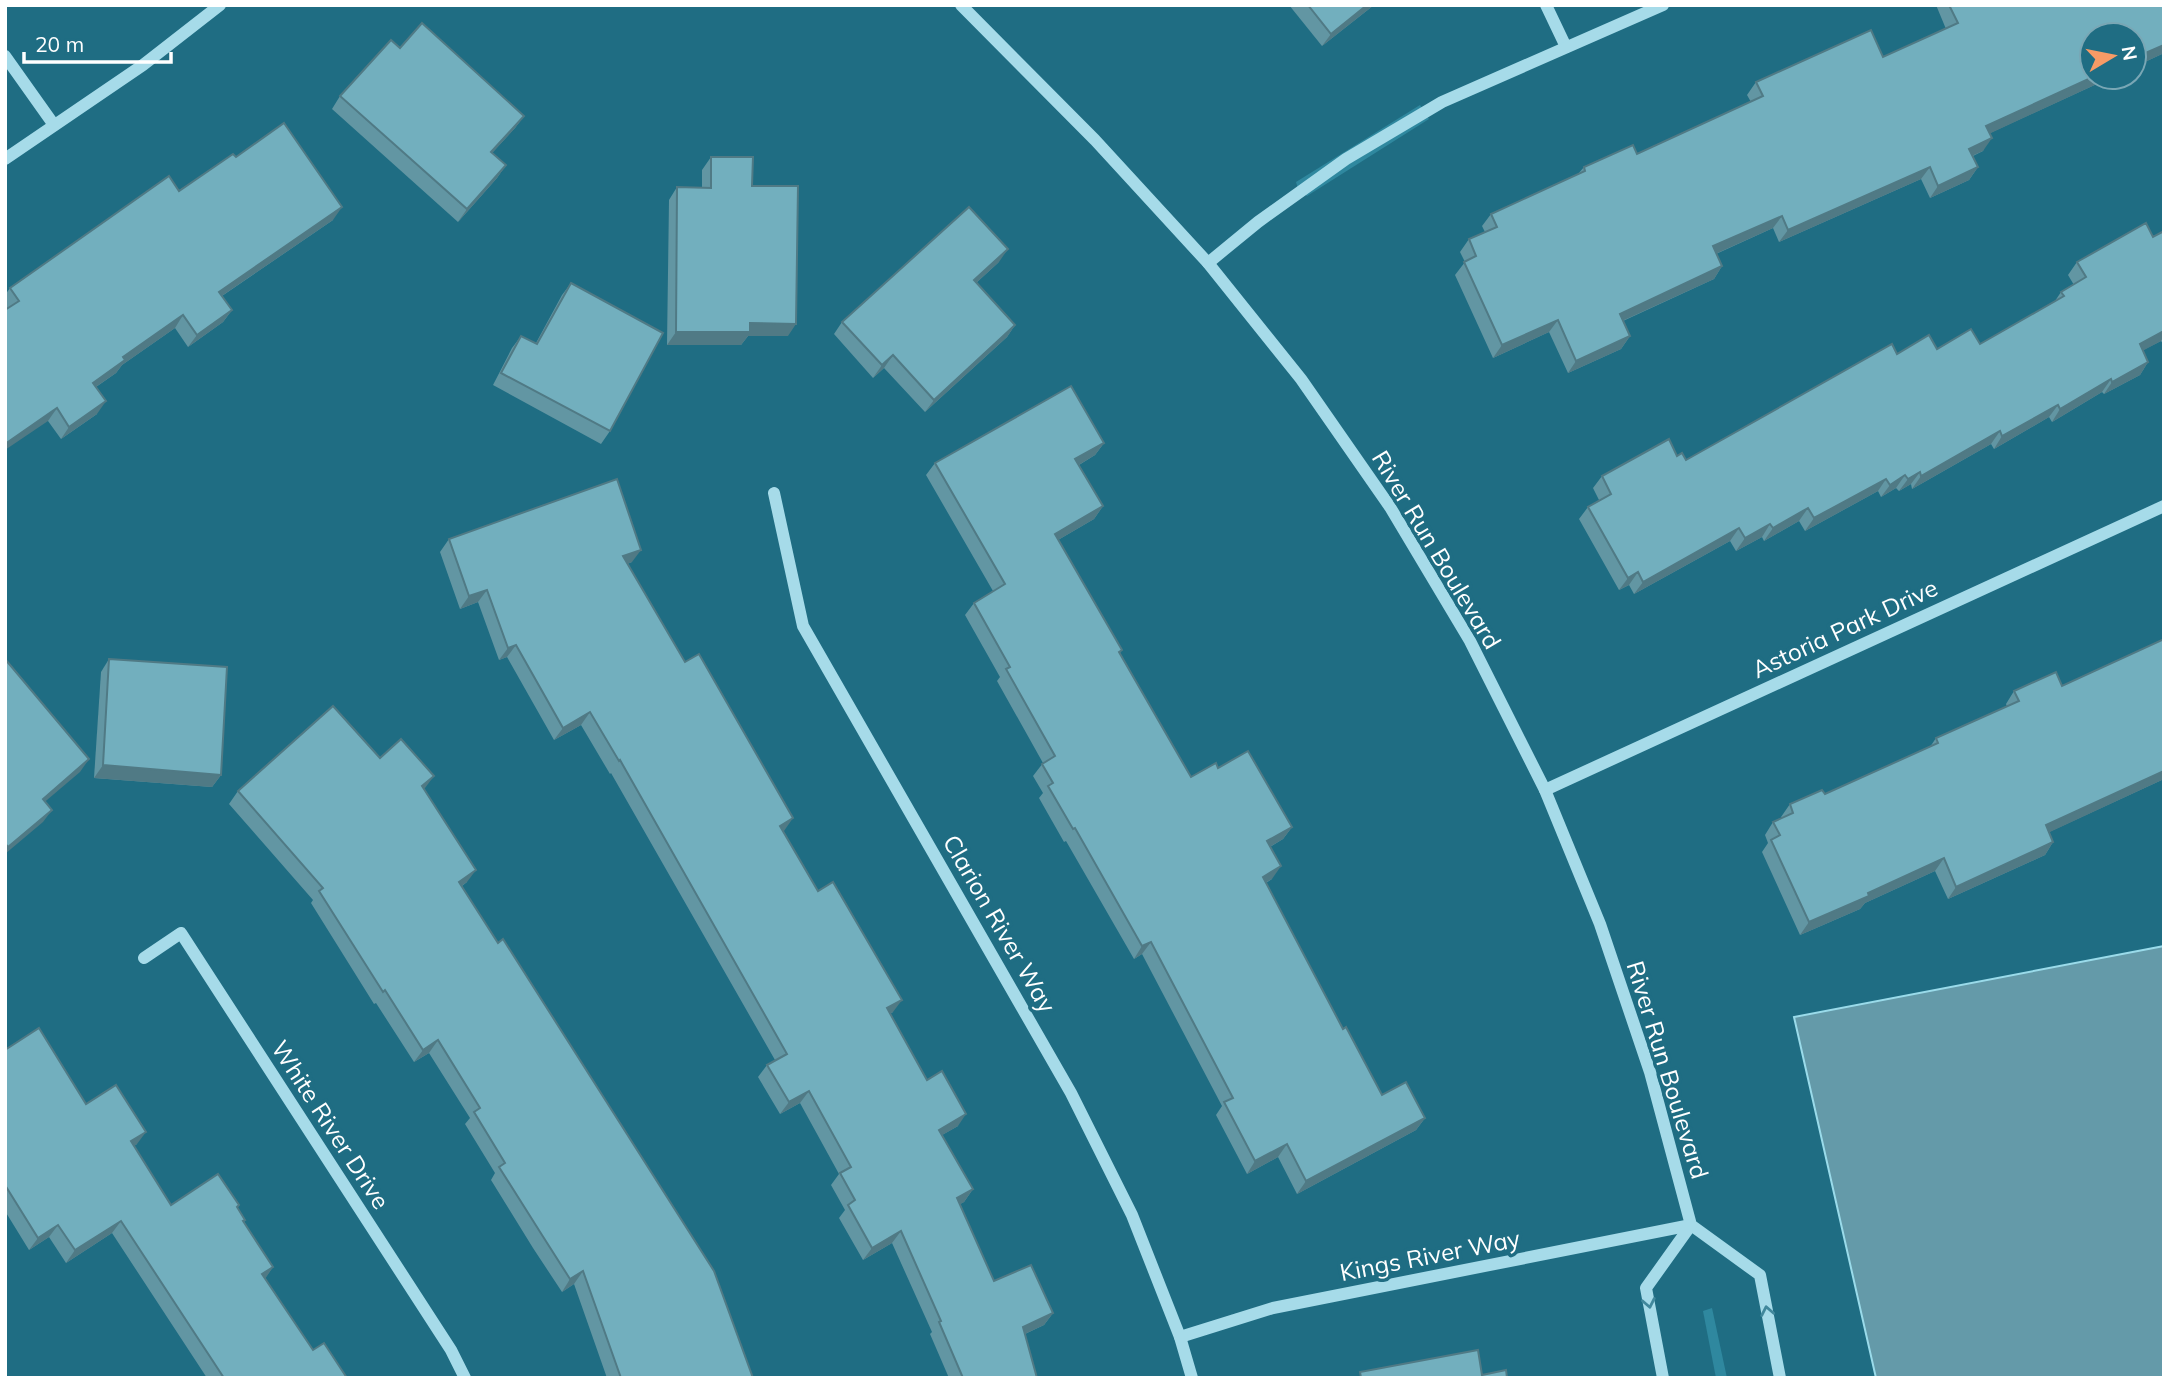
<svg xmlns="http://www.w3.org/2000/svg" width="2169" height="1383" viewBox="0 0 2169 1383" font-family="Mulish,sans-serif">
  <rect width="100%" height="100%" fill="#1f6d83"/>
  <!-- green -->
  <g fill="#2f889f">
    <path d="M1420,105L1429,119L1307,196L1298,189L1296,182Z"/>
    <path d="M1712,1308L1727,1378H1716L1703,1311Z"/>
  </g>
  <!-- water -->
  <path fill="#649aa9" stroke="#9adbea" stroke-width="2" d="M2164,946V1378H1876L1794,1017Z"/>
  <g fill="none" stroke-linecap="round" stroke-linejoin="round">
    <!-- minor -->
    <g stroke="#a6dbe9" stroke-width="12">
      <path d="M961,5L1095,140L1208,263L1301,379L1390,507L1470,641L1545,790L1600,924L1650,1072L1691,1225L1760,1275L1780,1378"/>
      <path d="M1546,5L1566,47"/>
      <path d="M5,56L54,125"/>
      <path d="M5,159L143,65L220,5"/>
      <path d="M1208,263L1258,222L1346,159L1442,102L1663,5"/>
      <path d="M774,493L803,626L1071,1093L1132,1215L1180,1337L1192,1378"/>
      <path d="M1545,790L2164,506"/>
      <path d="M144,958L181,933L451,1350L465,1378"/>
      <path d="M1180,1337L1273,1308L1691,1225"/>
      <path d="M1663,1378L1646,1288L1691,1225"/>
    </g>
  </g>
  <!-- wall -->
  <g fill="#6296a3">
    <path d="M1289,5H1374L1322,46Z"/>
    <path d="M1936,5H2164L2162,54L2134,67V35L2092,77H2112L1990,133L1983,151L1973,156L1978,167L1969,180L1930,198L1921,179L1779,242L1773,228L1716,254L1722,266L1714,279L1623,321L1630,336L1621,349L1568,373L1549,332L1493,358L1455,275L1465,262L1460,252L1469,239L1485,232L1482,226L1491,214L1578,174L1584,167L1637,154L1751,102L1747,95L1756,82L1883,57L1946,29Z"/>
    <path d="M400,48L524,116L515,128L492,153L506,165L497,178L458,222L332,109L340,96Z"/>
    <path d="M236,157L333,220L222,296L232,310L223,322L188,347L175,328L122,365L116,373L96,387L97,414L61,439L48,421L7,309L5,306V295L10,288Z"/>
    <path d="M711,157L752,186L788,336H748L741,345H667L669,200L677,187L702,188V170Z"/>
    <path d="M2164,231V345L2161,341L2143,350L2148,362L2140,375L2104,394L2102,392L2052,422L2049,417L1994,449L1991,444L1912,489L1911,484L1899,491L1896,488L1881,497L1878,491L1805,531L1799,521L1764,541L1762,537L1736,551L1730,541L1634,594L1629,585L1619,590L1579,519L1588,507L1599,500L1593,488L1602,476L1677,456L1686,460L1897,354L1980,344L2055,301L2061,292L2074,285L2068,275L2077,262L2153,237Z"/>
    <path d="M999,262L976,283L1015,325L1007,337L925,412L884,368L873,378L834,334L842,322Z"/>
    <path d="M571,283L610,431L601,444L493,385L512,348L521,336L536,343L562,295Z"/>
    <path d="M1104,443L1095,455L1079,465L1103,506L1094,519L1058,540L1122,650L1120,653L1191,777L1218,768L1292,827L1283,839L1270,847L1272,879L1266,883L1343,1029L1382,1095L1425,1118L1416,1130L1297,1194L1278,1157L1247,1174L1216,1115L1222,1106L1142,954L1134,959L1066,841L1064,842L1039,798L1043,793L1033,776L1043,763L997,681L1000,677L965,615L974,603L993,591L926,475L935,463Z"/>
    <path d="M449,539L632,562L627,564L818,891L893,1012L890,1014L927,1080L958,1126L942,1135L973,1189L964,1202L960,1204L994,1281L1053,1313L1044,1325L1025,1334L1037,1378H949L930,1334L932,1332L892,1243L863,1260L839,1218L845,1210L831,1185L839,1174L800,1103L780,1114L758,1077L767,1065L775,1060L611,773L610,774L581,725L554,740L507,657L499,660L478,602L460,609L440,552Z"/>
    <path d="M2164,639V779L2049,832L2053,842L2045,855L1948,899L1935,871L1865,903L1860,909L1800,935L1762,852L1768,843L1765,835L1773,822L1782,818L1781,817L1790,804L1825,794L1930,747L1936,738L2007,707L2006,704L2014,691L2062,686Z"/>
    <path d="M109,659L221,775L212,787L94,778L101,672Z"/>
    <path d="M380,758L424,789L467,882L462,886L753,1378H607L574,1284L562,1292L533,1248L491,1180L495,1173L465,1124L470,1118L429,1053L414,1062L376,1003L374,1004L311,903L313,900L229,804L238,791Z"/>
    <path d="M5,1050L86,1104L137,1144L134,1146L171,1205H239L237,1208L245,1220L244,1222L273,1267L265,1278L313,1350L347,1378H207L112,1233L66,1263L49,1237L29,1250L5,1211Z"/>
  </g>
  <!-- shaded-wall -->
  <g fill="#507a85">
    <path d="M1367,5H1374L1322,46L1331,34Z"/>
    <path d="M2164,45V53L2162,54L2134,67V58Z"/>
    <path d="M2093,77H2112L1978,139L1986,126Z"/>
    <path d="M524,116L515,128L482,164L491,152Z"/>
    <path d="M1992,138L1983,151L1960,161L1969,149Z"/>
    <path d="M506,165L497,178L458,222L467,209Z"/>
    <path d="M1930,167L1921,179L1779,242L1788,230Z"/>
    <path d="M1978,167L1969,180L1930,198L1938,186Z"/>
    <path d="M342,207L333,220L210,304L219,292Z"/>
    <path d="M1782,216L1773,228L1704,259L1713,246Z"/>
    <path d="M1008,249L999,262L965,293L974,280Z"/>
    <path d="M1722,266L1714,279L1611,326L1620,314Z"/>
    <path d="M232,310L223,322L188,347L197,335Z"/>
    <path d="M183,315L175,328L122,365L116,373L84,395L93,383L123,357Z"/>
    <path d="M1558,320L1549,332L1493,358L1502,345Z"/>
    <path d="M750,323L796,324L788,336H748L741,345H667L676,332Z"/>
    <path d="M1015,325L1007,337L925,412L934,400Z"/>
    <path d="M2164,331V336L2161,341L2131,357L2140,344Z"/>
    <path d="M1630,336L1621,349L1568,373L1576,361Z"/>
    <path d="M893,355L884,368L873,378L882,365Z"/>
    <path d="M2148,362L2140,375L2104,394L2112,382Z"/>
    <path d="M2111,379L2102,392L2052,422L2060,409Z"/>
    <path d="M106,401L97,414L61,439L69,427Z"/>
    <path d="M2058,405L2049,417L1994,449L2002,436Z"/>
    <path d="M57,408L48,421L5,450V444Z"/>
    <path d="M2000,431L1991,444L1912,489L1921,476Z"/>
    <path d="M1104,443L1095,455L1067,472L1075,459Z"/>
    <path d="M1920,472L1911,484L1899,491L1908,479Z"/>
    <path d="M1905,475L1896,488L1881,497L1890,485Z"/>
    <path d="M1886,479L1878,491L1805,531L1814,518Z"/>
    <path d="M1103,506L1094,519L1046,547L1055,534Z"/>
    <path d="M1808,508L1799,521L1764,541L1773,528Z"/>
    <path d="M1770,524L1762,537L1736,551L1745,538Z"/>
    <path d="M1739,528L1730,541L1634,594L1643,582Z"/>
    <path d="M641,550L632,562L614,569L623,556Z"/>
    <path d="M1638,572L1629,585L1619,590L1628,578Z"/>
    <path d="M487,590L478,602L460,609L469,596Z"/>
    <path d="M516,645L507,657L499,660L508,648Z"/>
    <path d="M590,712L581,725L554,740L563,728Z"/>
    <path d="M89,759L80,772L34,811L43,799Z"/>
    <path d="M103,765L221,775L212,787L94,778Z"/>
    <path d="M2164,771V779L2037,838L2046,825Z"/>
    <path d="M434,776L425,788L413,799L422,786Z"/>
    <path d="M52,810L43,822L5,854V851L8,847Z"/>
    <path d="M793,818L784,831L771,838L780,826Z"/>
    <path d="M1292,827L1283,839L1258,854L1267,841Z"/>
    <path d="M2053,842L2045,855L1948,899L1956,887Z"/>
    <path d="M1944,858L1935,871L1865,903L1860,909L1800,935L1809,922L1868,893Z"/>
    <path d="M1281,866L1272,879L1254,889L1263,877Z"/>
    <path d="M476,870L467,882L450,894L459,882Z"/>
    <path d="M1151,942L1142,954L1134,959L1142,946Z"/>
    <path d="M902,1000L893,1012L878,1021L887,1008Z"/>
    <path d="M438,1040L429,1053L414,1062L423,1050Z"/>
    <path d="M809,1091L800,1103L780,1114L789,1102Z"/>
    <path d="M966,1114L958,1126L930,1142L939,1130Z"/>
    <path d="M1425,1118L1416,1130L1297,1194L1306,1181Z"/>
    <path d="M146,1132L137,1144L122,1154L131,1141Z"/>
    <path d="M1287,1144L1278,1157L1247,1174L1255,1161Z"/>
    <path d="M973,1189L964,1202L948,1211L957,1198Z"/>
    <path d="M121,1221L112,1233L66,1263L75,1250Z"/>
    <path d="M58,1225L49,1237L29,1250L38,1238Z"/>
    <path d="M901,1231L892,1243L863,1260L872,1248Z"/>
    <path d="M273,1267L265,1279L262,1274Z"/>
    <path d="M583,1271L574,1284L562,1292L570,1279Z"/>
    <path d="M1053,1313L1044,1325L1014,1339L1023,1327Z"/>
  </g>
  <!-- building -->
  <g fill="#72afbe" stroke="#507a85" stroke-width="2">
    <path d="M1308,5H1367L1331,34Z"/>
    <path d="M1949,5H2164V45L2134,58V35H2092V77H2093L1986,126L1992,138L1969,149L1978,167L1938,186L1930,167L1788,230L1782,216L1713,246L1722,266L1620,314L1630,336L1576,361L1558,320L1502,345L1464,262L1476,256L1469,239L1497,227L1491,214L1585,171L1584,167L1633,145L1637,154L1763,96L1756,82L1871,30L1883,57L1958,23Z"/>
    <path d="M422,23L524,116L491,152L506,165L467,209L340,96L391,40L400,48Z"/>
    <path d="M284,123L342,207L219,292L232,310L197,335L183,315L123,357L125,360L93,383L106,401L69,427L57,408L5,444V310L19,301L10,288L169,176L179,191L233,154L236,157Z"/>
    <path d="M711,157H753L752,186H798L796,324L750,323V332H676L677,187L711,188Z"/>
    <path d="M969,207L1008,249L974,280L1015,325L934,400L893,355L882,365L842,322Z"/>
    <path d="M2146,223L2153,237L2164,231V331L2140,344L2148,362L2112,382L2111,379L2060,409L2058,405L2002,436L2000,431L1921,476L1920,472L1908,479L1905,475L1890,485L1886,479L1814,518L1808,508L1773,528L1770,524L1745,538L1739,528L1643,582L1638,572L1628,578L1588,507L1611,494L1602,476L1669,439L1677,456L1682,453L1686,460L1892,344L1897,354L1929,335L1937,349L1971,329L1980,344L2064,296L2061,292L2086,277L2077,262Z"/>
    <path d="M571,283L663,333L610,431L501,373L521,336L537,344Z"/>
    <path d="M1071,386L1104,443L1075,459L1103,506L1055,534L1122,650L1119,652L1191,777L1216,763L1218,768L1248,751L1292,827L1267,841L1281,866L1263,877L1343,1029L1346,1027L1382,1095L1406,1082L1425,1118L1306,1181L1287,1144L1255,1161L1224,1102L1233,1098L1151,942L1142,946L1075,828L1073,829L1048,786L1053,783L1042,764L1055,756L1006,669L1010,667L974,603L1005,584L935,463Z"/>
    <path d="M617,479L641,550L623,556L685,662L699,654L793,818L780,826L818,891L833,882L902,1000L887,1008L927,1080L942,1071L966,1114L939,1130L973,1189L957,1198L994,1281L1031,1265L1053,1313L1023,1327L1037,1378H963L939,1322L941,1321L901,1231L872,1248L848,1205L855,1200L840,1173L851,1167L809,1091L789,1102L767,1065L787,1054L620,760L619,761L590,712L563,728L516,645L508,648L487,590L469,596L449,539Z"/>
    <path d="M2164,639V771L2046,825L2053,842L1956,887L1944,858L1868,893L1869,896L1809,922L1771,840L1780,835L1773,822L1793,813L1790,804L1822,790L1825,794L1938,743L1936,738L2019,701L2014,691L2056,672L2062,686Z"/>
    <path d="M5,659L89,759L43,799L52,810L8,847L5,843Z"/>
    <path d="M109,659L227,667L221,775L103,765Z"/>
    <path d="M333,706L380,758L401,739L434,776L422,786L476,870L459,882L498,943L503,939L714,1271L753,1378H621L583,1271L570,1279L542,1235L499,1167L505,1163L474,1112L480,1108L438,1040L423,1050L385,990L383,992L319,891L323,888L238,791Z"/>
    <path d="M39,1028L86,1104L116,1085L146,1132L131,1141L171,1205L218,1174L239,1205L237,1207L245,1220L243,1221L273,1267L262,1274L313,1350L324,1343L347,1378H224L121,1221L75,1250L58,1225L38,1238L5,1185V1050Z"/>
    <path d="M1478,1350L1482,1375L1506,1370L1507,1378H1361L1360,1372Z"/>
  </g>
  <!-- one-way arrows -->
  <defs><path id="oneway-chevron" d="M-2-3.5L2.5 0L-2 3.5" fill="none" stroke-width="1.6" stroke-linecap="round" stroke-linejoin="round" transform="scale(1.75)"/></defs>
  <g stroke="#41889c">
    <use href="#oneway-chevron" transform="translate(1649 1303) rotate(79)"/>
    <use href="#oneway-chevron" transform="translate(1767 1311) rotate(-101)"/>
  </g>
  <g text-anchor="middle" stroke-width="7" stroke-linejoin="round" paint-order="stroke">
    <!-- street labels -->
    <g font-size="24" fill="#fff" stroke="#1f6d83">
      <text transform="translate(1436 550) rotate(59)" y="8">River Run Boulevard</text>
      <text transform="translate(1845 629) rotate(-25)" y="8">Astoria Park Drive</text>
      <text transform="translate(999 924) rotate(60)" y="8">Clarion River Way</text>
      <text transform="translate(1667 1070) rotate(73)" y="8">River Run Boulevard</text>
      <text transform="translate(330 1125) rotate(57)" y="8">White River Drive</text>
      <text transform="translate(1430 1256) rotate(-11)" y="8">Kings River Way</text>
    </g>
  </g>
  <!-- border -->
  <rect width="2169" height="1383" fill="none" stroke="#ffffff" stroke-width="14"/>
  <!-- north arrow -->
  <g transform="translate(2113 56) rotate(80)"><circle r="33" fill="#1f6d83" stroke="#79a7b5" stroke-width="2"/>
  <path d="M0-5L12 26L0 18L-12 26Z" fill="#f79b66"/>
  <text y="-10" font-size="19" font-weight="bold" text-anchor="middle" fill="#ffffff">N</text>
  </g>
  <!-- scale -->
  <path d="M24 52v10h147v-10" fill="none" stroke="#ffffff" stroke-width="3.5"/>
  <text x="35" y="52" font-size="21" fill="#ffffff" stroke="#1f6d83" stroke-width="5" paint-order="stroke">20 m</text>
</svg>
